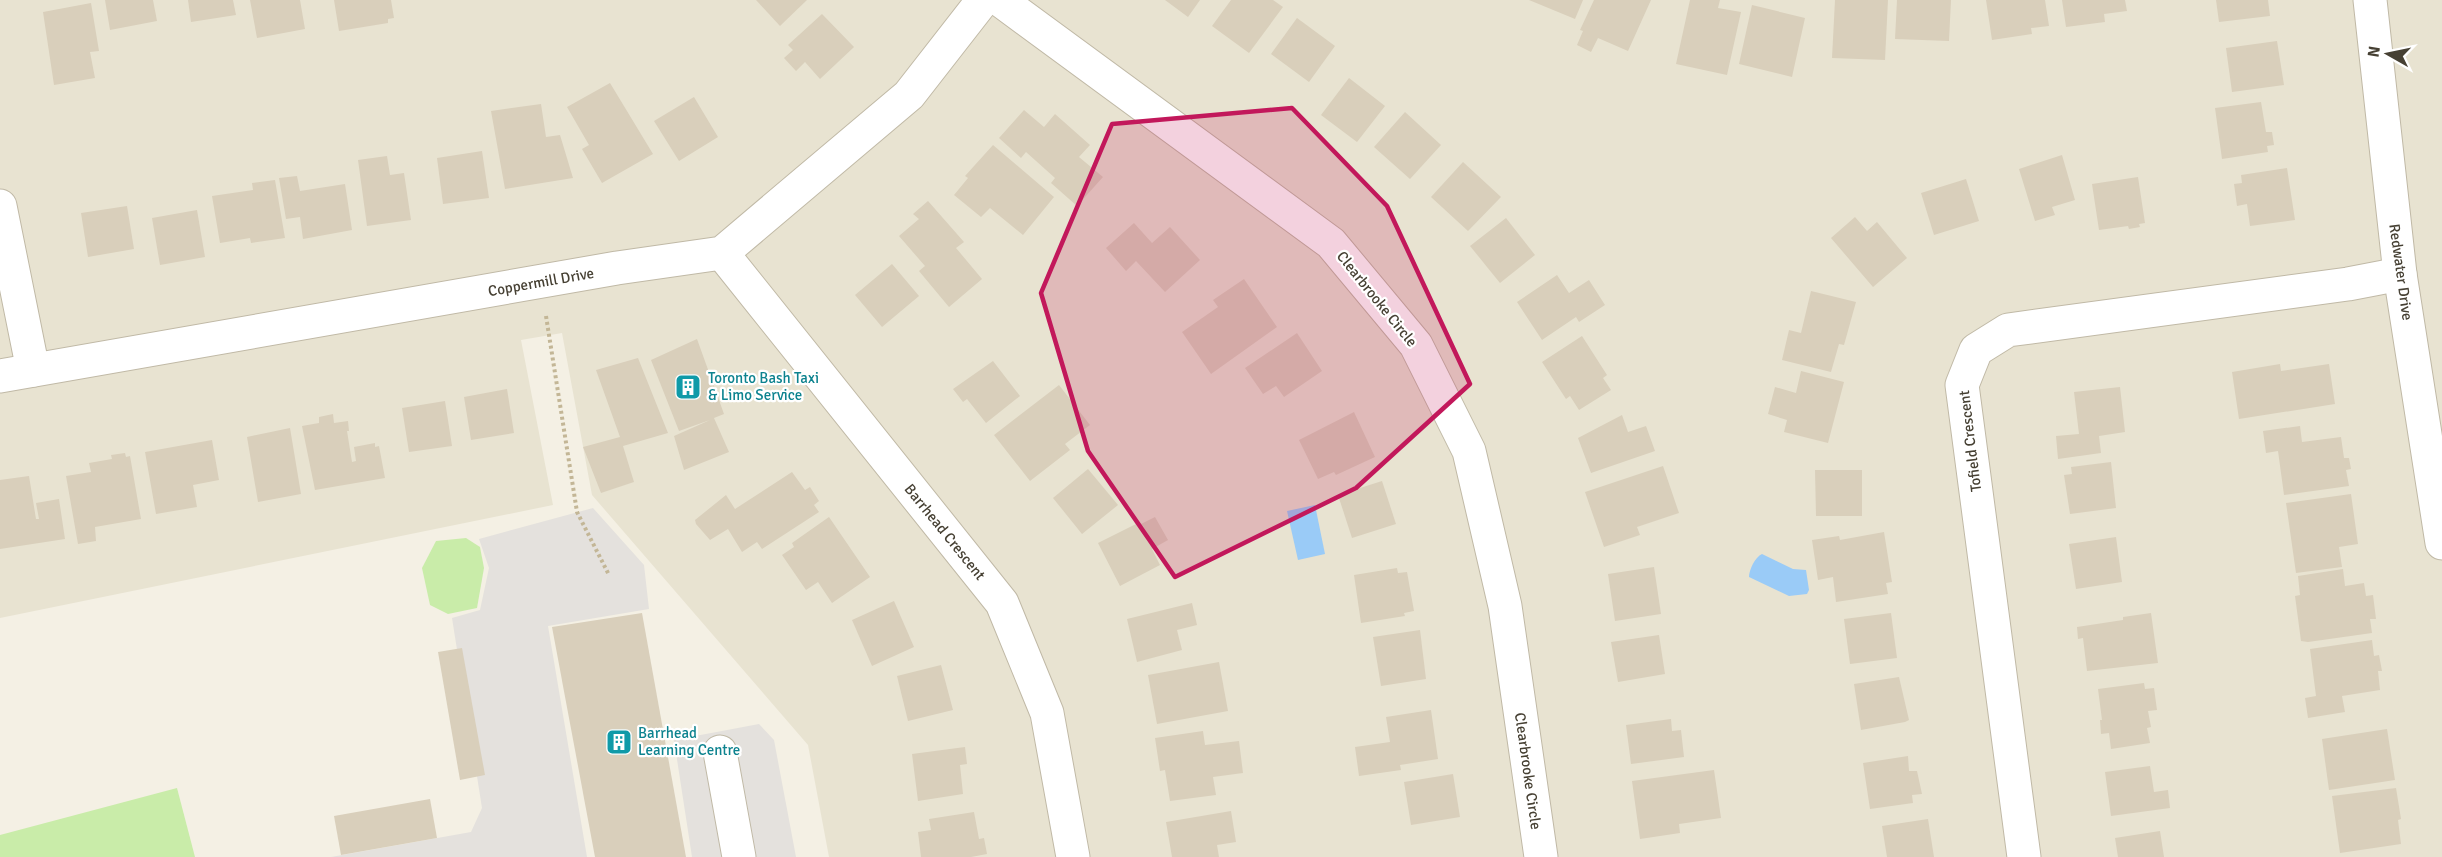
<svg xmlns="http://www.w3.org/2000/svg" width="2442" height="857" viewBox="0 0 2442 857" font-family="Signika,sans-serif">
  <rect width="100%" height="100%" fill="#f4f0e4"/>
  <!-- residential -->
  <path fill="#e8e3d1" d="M0,0H2442V857H829L808,745L592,495L562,333L521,340L553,505L0,618Z"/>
  <!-- green -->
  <g fill="#c9eca9">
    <path d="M466,538L480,547L484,568L477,608L448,614L430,605L422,568L436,541Z"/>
    <path d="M177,788L195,857H0V835Z"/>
  </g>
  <!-- parking -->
  <g fill="#e4e1dd">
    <path d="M593,508L644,565L649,609L548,626L587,857H331L471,832L482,808L452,618L480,610L489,568L479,539Z"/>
    <path d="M759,724L774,740L796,857H692L674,740Z"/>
  </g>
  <!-- water -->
  <g fill="#9acbf7">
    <path d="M1315,505L1325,554L1298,560L1287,511Z"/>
    <path d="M1762,554L1793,569L1806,570L1809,590L1807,594L1789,596L1749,577C1749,570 1755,557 1762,554Z"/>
  </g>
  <!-- building -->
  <g fill="#d9cfbb">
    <path d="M105,0H153L157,21L110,30Z"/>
    <path d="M188,0H233L236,15L191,22Z"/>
    <path d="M250,0H300L305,29L257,38Z"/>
    <path d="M334,0H391L394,18L388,19V23L339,31Z"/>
    <path d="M756,0H807L780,26Z"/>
    <path d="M1165,0H1200L1188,17Z"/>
    <path d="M1231,0H1273L1283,7L1249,53L1212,26Z"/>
    <path d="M1529,0H1583L1575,19Z"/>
    <path d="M1594,0H1651L1628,51L1598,38L1591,52L1577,45L1583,31L1580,30Z"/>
    <path d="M1690,0H1720L1718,8L1741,12L1727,75L1676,64Z"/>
    <path d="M1835,0H1888L1885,60L1832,58Z"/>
    <path d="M1897,0H1951L1949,41L1895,39Z"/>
    <path d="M1986,0H2045L2049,26L2031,28L2032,34L1992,40Z"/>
    <path d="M2062,0H2125L2127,11L2104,14L2105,22L2066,27Z"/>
    <path d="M2216,0H2268L2270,16L2219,22Z"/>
    <path d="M91,3L99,51L90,52L95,78L54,85L43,12Z"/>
    <path d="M1752,5L1805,18L1792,77L1739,64Z"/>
    <path d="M822,14L854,47L820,79L805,62L796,71L784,58L793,50L788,45Z"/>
    <path d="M1297,18L1335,46L1309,82L1271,54Z"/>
    <path d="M2277,41L2284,85L2232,92L2226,48Z"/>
    <path d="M1349,78L1385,106L1357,142L1321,115Z"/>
    <path d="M610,83L653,154L602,183L582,149L589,145L567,107Z"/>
    <path d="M694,97L718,137L679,161L654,121Z"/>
    <path d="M2261,102L2266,132H2272L2274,145L2267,146L2268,152L2222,159L2215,108Z"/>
    <path d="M541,104L546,137L560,135L573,178L505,189L491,111Z"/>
    <path d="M1024,110L1044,127L1055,114L1090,145L1079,157L1103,177L1077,206L1051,183L1055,178L1026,152L1021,158L999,138Z"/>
    <path d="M1405,112L1441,145L1410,179L1374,147Z"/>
    <path d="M993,145L1054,197L1023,235L990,208L981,217L954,195L968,178L965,176Z"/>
    <path d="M482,151L489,198L443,204L437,158Z"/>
    <path d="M2062,155L2075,200L2052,207L2055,215L2035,221L2019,169Z"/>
    <path d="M387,156L390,175L404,173L411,220L367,226L358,160Z"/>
    <path d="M1463,162L1501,197L1468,231L1431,197Z"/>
    <path d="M2287,168L2295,220L2250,226L2247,204L2237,206L2234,184L2242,183L2241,175Z"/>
    <path d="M297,176L300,191L345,184L352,230L303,239L300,217L286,219L279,178Z"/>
    <path d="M2138,177L2145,223L2139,224L2140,227L2129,229L2128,226L2099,230L2092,184Z"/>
    <path d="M1966,179L1979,221L1934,235L1921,193Z"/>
    <path d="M275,180L285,238L251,243L250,238L220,243L212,196L253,190L252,183Z"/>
    <path d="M928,201L964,242L956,248L982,279L949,307L919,271L925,266L899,236L919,219L913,214Z"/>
    <path d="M127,206L134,249L88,257L81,213Z"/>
    <path d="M197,210L205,257L160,265L152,218Z"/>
    <path d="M1855,217L1867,231L1877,222L1907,258L1873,287L1831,238Z"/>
    <path d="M1506,218L1535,255L1500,283L1470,246Z"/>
    <path d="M1134,223L1152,243L1170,227L1200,260L1165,292L1136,261L1126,271L1106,248Z"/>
    <path d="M892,264L919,296L882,327L855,295Z"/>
    <path d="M1557,275L1569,293L1589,280L1605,305L1579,322L1576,317L1542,340L1517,302Z"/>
    <path d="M1244,279L1277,327L1211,374L1182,332L1218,307L1213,300Z"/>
    <path d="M1811,291L1856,302L1844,345L1839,344L1831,372L1782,360L1789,330L1801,333Z"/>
    <path d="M1297,333L1322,371L1284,397L1276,386L1263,394L1245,368Z"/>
    <path d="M1582,336L1607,375L1603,378L1611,390L1579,410L1570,396L1566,399L1542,362Z"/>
    <path d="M697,339L724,414L714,418L729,452L684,470L674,436L710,420L679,431L651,360Z"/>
    <path d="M638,358L668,433L623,446L634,482L601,493L583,447L620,437L596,370Z"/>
    <path d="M993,361L1020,396L986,423L967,399L963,402L953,389Z"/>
    <path d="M2280,364L2281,371L2329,364L2335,404L2239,419L2232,372Z"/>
    <path d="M1801,371L1844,382L1828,443L1784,432L1787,420L1768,414L1775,387L1796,393Z"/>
    <path d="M1059,385L1090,425L1065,444L1070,450L1030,481L994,435Z"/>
    <path d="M2120,387L2125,432L2099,436L2101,453L2058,459L2056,436L2079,434L2074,392Z"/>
    <path d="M507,389L514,433L471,440L464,397Z"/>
    <path d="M445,401L452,446L409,452L402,408Z"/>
    <path d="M1354,412L1375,457L1336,475L1334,472L1318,479L1299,440Z"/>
    <path d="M333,414L334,423L348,421L349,431H347L352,462L356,461L354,447L375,443V447L379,446L385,478L315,490L302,426L319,423V417Z"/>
    <path d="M1622,415L1628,432L1646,426L1655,451L1591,473L1578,438Z"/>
    <path d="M2300,426L2302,442L2341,437L2344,458H2349L2351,469L2346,470L2349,486L2284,495L2278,451L2266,453L2263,431Z"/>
    <path d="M290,428L301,494L258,502L247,437Z"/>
    <path d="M212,440L219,480L193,485L197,507L156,514L145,452Z"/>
    <path d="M125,453L126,457L130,456L141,519L95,527L96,541L78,544L66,476L91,472L89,463L112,459L111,455Z"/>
    <path d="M2111,462L2116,508L2070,514L2064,475L2072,474L2071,467Z"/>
    <path d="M1663,466L1679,513L1637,527L1640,535L1604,547L1585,492Z"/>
    <path d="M1088,469L1118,505L1082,534L1053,498Z"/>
    <path d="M1815,470H1862V516H1816Z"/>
    <path d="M792,472L805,490L810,487L819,501L814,505L819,512L762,549L757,542L742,552L728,529L710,540L696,524L695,520L726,495L735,509Z"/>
    <path d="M29,476L36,519H39L36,503L59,499L65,539L0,549V480Z"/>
    <path d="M1382,481L1396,524L1352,538L1338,495Z"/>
    <path d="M2351,494L2358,544L2339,547L2342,567L2296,573L2286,503Z"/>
    <path d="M829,517L870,577L832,603L818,582L806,590L782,555L794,547L792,543Z"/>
    <path d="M1155,517L1168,540L1152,549L1160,565L1120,586L1098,543L1138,523L1139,525Z"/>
    <path d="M1884,532L1892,582L1886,583L1888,594L1836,602L1833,577L1818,580L1812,540L1839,536L1840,540Z"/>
    <path d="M2116,537L2122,582L2076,589L2069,544Z"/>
    <path d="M1654,567L1661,614L1615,621L1608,574Z"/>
    <path d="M1397,568L1398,573L1407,572L1414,611L1404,613L1405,616L1361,623L1354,575Z"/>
    <path d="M2343,569L2345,586L2364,583L2366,596L2373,595L2376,619H2370L2372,633L2308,642L2301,641L2295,596L2300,595L2298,576Z"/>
    <path d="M894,601L914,647L872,666L852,620Z"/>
    <path d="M1192,603L1197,625L1177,630L1182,650L1137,662L1127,619Z"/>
    <path d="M642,613L686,857H595L552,627Z"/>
    <path d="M1891,613L1897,658L1850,664L1844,619Z"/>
    <path d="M2151,613L2158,663L2087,671L2083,638L2078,639L2077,627L2123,620V617Z"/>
    <path d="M1420,630L1426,679L1381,686L1373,637Z"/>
    <path d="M1659,635L1665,674L1618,682L1611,642Z"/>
    <path d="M2372,640L2374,656L2379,655L2382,671H2378L2380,690L2342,696L2345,712L2308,718L2305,698L2316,696L2310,649Z"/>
    <path d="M462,648L485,775L460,780L438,652Z"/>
    <path d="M1219,662L1228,711L1157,724L1148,675Z"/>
    <path d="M941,665L953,710L908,721L897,676Z"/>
    <path d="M1899,677L1909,720L1905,722L1861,730L1854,684Z"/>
    <path d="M2144,683L2145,689L2154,688L2157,710L2148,711L2151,727L2147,728L2150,743L2111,749L2109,733L2101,734L2100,720H2102L2098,689Z"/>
    <path d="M1431,710L1438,759L1400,765L1401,770L1359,776L1355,747L1390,742L1386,717Z"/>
    <path d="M1671,719L1672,731L1681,730L1684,757L1631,764L1626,725Z"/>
    <path d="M2387,729L2395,780L2329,790L2322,739Z"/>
    <path d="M1203,731L1205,745L1239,741L1243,773L1213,777L1216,795L1170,801L1165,770L1160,771L1155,738Z"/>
    <path d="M965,747L967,764L960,765L963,794L918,801L912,754Z"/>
    <path d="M1908,756L1909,771H1917L1922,794L1912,795L1913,803L1870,809L1863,763Z"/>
    <path d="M2150,766L2154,792L2168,790L2170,808L2111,816L2105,772Z"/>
    <path d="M1714,770L1721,818L1679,824L1680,833L1640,839L1632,781Z"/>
    <path d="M1453,774L1460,817L1411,825L1404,782Z"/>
    <path d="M2396,788L2401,819L2398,820L2401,844L2340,853L2332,796Z"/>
    <path d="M430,799L437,838L341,855L334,816Z"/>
    <path d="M1231,811L1236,842L1217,845L1219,857H1172L1166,822Z"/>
    <path d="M974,812L979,839L984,838L987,854L971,857H921L918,832L931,830L929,819Z"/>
    <path d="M1928,819L1934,857H1887L1882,826Z"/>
    <path d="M2160,831L2164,857H2118L2115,838Z"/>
  </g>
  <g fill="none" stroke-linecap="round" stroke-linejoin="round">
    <!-- minor casing -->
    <g stroke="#c0b9a6" stroke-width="35">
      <g id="minor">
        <path d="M1000,0L1331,243L1416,345L1469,451L1505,606L1541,857"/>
        <path d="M2370,0L2400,274L2442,543"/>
        <path d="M0,206L33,370"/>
        <path d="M722,253L1002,603L1047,713L1073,857"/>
        <path d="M0,376L617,268L722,253L909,95L983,0"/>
        <path d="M720,752L739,857"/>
        <path d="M2024,857L1962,385L1976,350L2008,330L2348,284L2400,274"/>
      </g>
    </g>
    <!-- path -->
    <path stroke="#c3b696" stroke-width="4" stroke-dasharray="3 3" stroke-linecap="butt" d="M546,316L577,512L609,575"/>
    <!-- minor -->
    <use href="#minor" stroke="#fff" stroke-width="33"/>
  </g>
  <!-- marked area -->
  <path fill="#c2185b" fill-opacity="0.2" stroke="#c2185b" stroke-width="4.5" stroke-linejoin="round" d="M1292,108L1387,206L1470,384L1356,488L1175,577L1088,451L1041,293L1112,124Z"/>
  <!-- icons -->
  <defs>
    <g id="building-square" transform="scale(1.35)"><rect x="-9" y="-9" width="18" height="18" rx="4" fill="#0f9aa8" stroke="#fff"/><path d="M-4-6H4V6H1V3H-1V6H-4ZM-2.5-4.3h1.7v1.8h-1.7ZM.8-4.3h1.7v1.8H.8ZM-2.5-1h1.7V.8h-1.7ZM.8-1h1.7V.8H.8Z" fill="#fff"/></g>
  </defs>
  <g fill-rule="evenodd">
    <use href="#building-square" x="688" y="387"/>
    <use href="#building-square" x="619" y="742"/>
  </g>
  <g text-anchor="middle" stroke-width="4.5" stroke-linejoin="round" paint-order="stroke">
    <!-- street labels -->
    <g font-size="15" fill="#464033" stroke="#fff">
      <text transform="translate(2401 272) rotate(82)" y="5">Redwater Drive</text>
      <text transform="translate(541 282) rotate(-10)" y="5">Coppermill Drive</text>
      <text transform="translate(1377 299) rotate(51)" y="5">Clearbrooke Circle</text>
      <text transform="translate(1970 441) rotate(-97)" y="5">Tofield Crescent</text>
      <text transform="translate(945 532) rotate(51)" y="5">Barrhead Crescent</text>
      <text transform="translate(1528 771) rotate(82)" y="5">Clearbrooke Circle</text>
    </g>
    <!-- culture labels -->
    <g font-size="15" fill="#0d838f" stroke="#fff" text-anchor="start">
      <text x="708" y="383">Toronto Bash Taxi<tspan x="708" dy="17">&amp; Limo Service</tspan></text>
      <text x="638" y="738">Barrhead<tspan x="638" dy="17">Learning Centre</tspan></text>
    </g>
  </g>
  <!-- north arrow -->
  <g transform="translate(2388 54) rotate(279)" stroke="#ffffff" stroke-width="4.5" paint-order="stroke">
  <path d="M0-4.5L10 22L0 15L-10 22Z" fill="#464033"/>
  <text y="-9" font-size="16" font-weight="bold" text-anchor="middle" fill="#464033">N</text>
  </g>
</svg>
